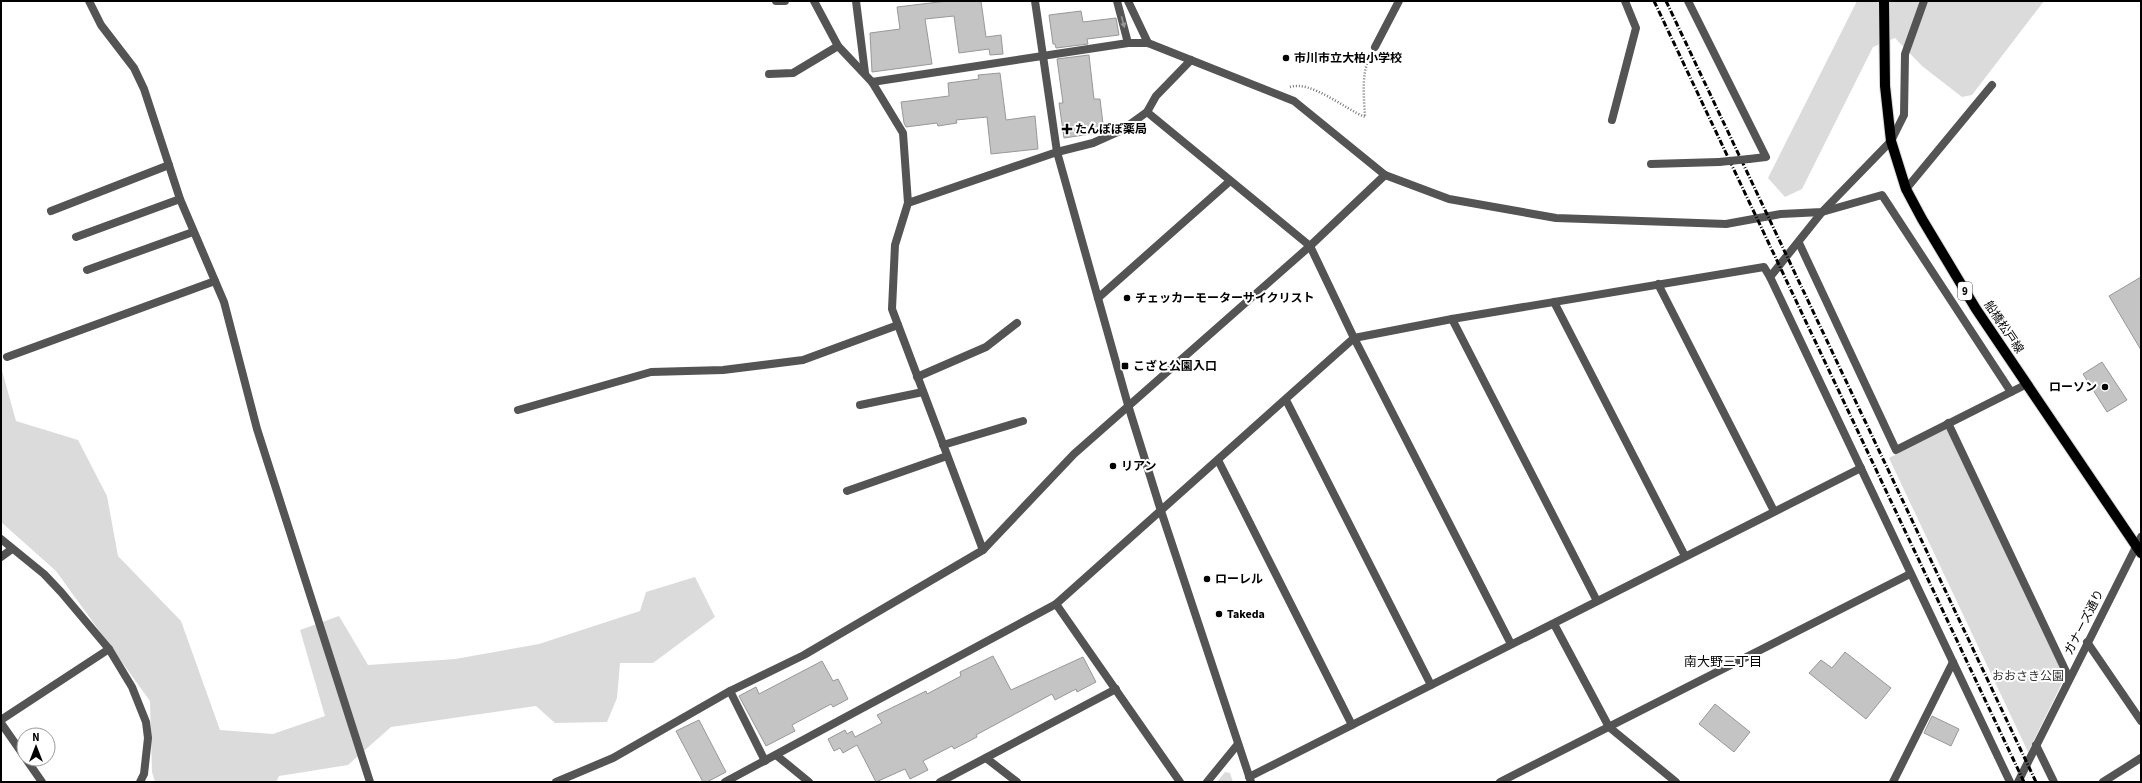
<svg xmlns="http://www.w3.org/2000/svg" width="2142" height="783" viewBox="0 0 2142 783" font-family="'Source Sans 3','Noto Sans JP',sans-serif">
  <rect width="100%" height="100%" fill="#fff"/>
  <!-- green -->
  <g fill="#dbdbdb">
    <path d="M1857,1H2044L1972,95L1962,97L1922,66L1895,38L1873,47L1802,189L1785,197L1768,178Z"/>
    <path d="M1,367L16,421L78,440L107,496L118,556L181,621L220,730L273,734L325,716L300,630L339,616L368,665L455,659L539,644L640,611L646,592L695,577L715,617L653,663H620L617,698L607,722L555,723L536,706L391,727L348,765L279,776L276,782H155L152,772L150,701L56,571L1,522Z"/>
    <path d="M1947,427L2065,677L2028,752L1889,458Z"/>
    <path d="M1225,772L1230,773L1233,782H1217Z"/>
  </g>
  <!-- building -->
  <g fill="#c4c4c4" stroke="#989898">
    <path d="M947,1H981L986,37L1001,35L1003,54L990,55L989,49L959,53L954,16L925,19L932,64L872,72L870,33L900,29L897,7Z"/>
    <path d="M1081,11L1083,22L1116,18L1119,35L1087,39L1088,44L1056,48L1055,44H1053L1049,15Z"/>
    <path d="M1089,55L1094,99H1100L1104,132L1064,138L1059,103H1063L1057,59Z"/>
    <path d="M1000,73L1006,120L1035,116L1038,149L991,154L987,117L956,120L957,123L938,126L937,123L906,127L904,123L901,102L949,96L948,83L979,79L978,75Z"/>
    <path d="M2141,277V350L2109,296Z"/>
    <path d="M2102,362L2127,400L2107,412L2083,374Z"/>
    <path d="M1845,652L1891,688L1866,719L1809,673L1821,660L1832,668Z"/>
    <path d="M993,656L1011,690L1083,657L1096,682L1077,692L1076,689L1055,700L1052,694L976,735L977,737L954,749L952,746L923,761L928,770L910,779L905,769L876,782L857,745L843,753L840,748L834,751L828,739L845,730L847,734L852,731L855,737L882,723L877,715L926,691L927,694L961,676L960,672Z"/>
    <path d="M822,661L833,681L838,679L848,699L833,707L831,704L792,725L795,731L766,746L739,696L756,687L759,694Z"/>
    <path d="M1715,704L1750,732L1734,752L1699,724Z"/>
    <path d="M1932,716L1959,729L1951,746L1924,733Z"/>
    <path d="M699,720L726,772L707,782H703L676,731Z"/>
  </g>
  <g fill="none" stroke-linecap="round" stroke-linejoin="round">
    <!-- primary casing -->
    <g stroke="#dbdbdb" stroke-width="12">
      <path id="primary" d="M1884,1L1885,86L1891,141L1906,189L1922,219L1976,309L2141,553"/>
    </g>
    <!-- path -->
    <path stroke="#767676" stroke-width="2.5" stroke-dasharray="1 2" stroke-linecap="butt" d="M1290,87C1311,80 1345,109 1365,117C1364,97 1361,74 1370,56"/>
    <!-- service -->
    <g stroke="#545454" stroke-width="8">
      <path d="M1128,1L1148,43"/>
      <path d="M1906,189L1992,85"/>
      <path d="M51,211L169,165"/>
      <path d="M76,237L180,199"/>
      <path d="M87,270L193,232"/>
      <path d="M917,377L986,347L1017,323"/>
      <path d="M860,405L923,392"/>
      <path d="M1,539L44,574L61,592L109,649L132,687L146,722L148,738L144,774L140,782"/>
    </g>
    <!-- minor -->
    <g stroke="#545454" stroke-width="8">
      <path d="M89,1L101,25L134,68L144,89L180,199L224,302L257,429L370,782"/>
      <path d="M776,1H785"/>
      <path d="M814,1L838,46L872,82L903,133L908,203"/>
      <path d="M856,1L865,73"/>
      <path d="M1117,1L1128,43"/>
      <path d="M1688,1L1766,157L1749,159"/>
      <path d="M1375,47L1399,1"/>
      <path d="M1191,60L1156,96L1147,112L1122,130L1093,143L1057,152L908,203L895,245L892,309L983,550L1074,454L1310,246L1385,175"/>
      <path d="M769,74L793,73L838,46"/>
      <path d="M872,82L1128,43H1148L1294,101L1385,175L1449,199L1556,218L1726,224L1781,214L1822,212L1882,195L2011,392"/>
      <path d="M1147,112L1310,246L1354,338L1511,644"/>
      <path d="M1612,120L1636,28L1625,1"/>
      <path d="M1651,164L1719,162"/>
      <path d="M1799,243L1896,450L2027,384"/>
      <path d="M1770,277L2010,782"/>
      <path d="M1658,284L1774,511"/>
      <path d="M1098,298L1230,181"/>
      <path d="M1554,302L1685,556"/>
      <path d="M1452,319L1597,601"/>
      <path d="M7,357L215,281"/>
      <path d="M1286,400L1431,685"/>
      <path d="M518,410L651,372L723,370L803,360L898,325"/>
      <path d="M1948,423L2069,678"/>
      <path d="M943,445L1023,421"/>
      <path d="M1218,460L1352,725"/>
      <path d="M847,491L947,456"/>
      <path d="M1,557L12,549"/>
      <path d="M1056,604L1180,782"/>
      <path d="M1554,624L1609,727L1676,782"/>
      <path d="M2087,642L2141,721"/>
      <path d="M730,691L765,761"/>
      <path d="M1,720L109,649"/>
      <path d="M1,723L24,756"/>
      <path d="M2036,745L2054,782"/>
      <path d="M776,755L809,782"/>
      <path d="M986,758L1017,782"/>
      <path d="M26,759L42,782"/>
      <path d="M1249,777L1861,468"/>
      <path d="M556,782L613,758L730,691L804,655L983,550"/>
      <path d="M725,782L1056,604L1354,338L1452,319L1764,267L1770,277L1822,212L1891,141L1904,115L1905,54L1924,1"/>
      <path d="M940,782L1116,689"/>
      <path d="M1207,782L1238,744"/>
      <path d="M1893,782L1953,662"/>
      <path d="M2103,782L2141,758"/>
    </g>
    <!-- tertiary -->
    <g stroke="#545454" stroke-width="8">
      <path d="M1035,1L1057,152L1128,405L1161,511L1251,782"/>
      <path d="M1500,782L1910,574"/>
      <path d="M2018,782L2141,537"/>
    </g>
    <!-- primary -->
    <use href="#primary" stroke="#000" stroke-width="10"/>
    <!-- rail -->
    <g stroke="#000" stroke-width="3" stroke-dasharray="6 2 1 2" stroke-linecap="butt">
      <path d="M1654,1L2024,782"/>
      <path d="M1666,1L2036,782"/>
    </g>
    <!-- minor-bridge -->
    <path stroke="#545454" stroke-width="8" d="M1719,162L1749,159"/>
  </g>
  <!-- one-way arrows -->
  <defs><path id="oneway-solid" d="M-6-.8H1V-3.2L6.5 0L1 3.2V.8H-6Z"/></defs>
  <use fill="#989898" href="#oneway-solid" transform="translate(1123 22) rotate(75)"/>
  <!-- markers -->
  <g fill="#000" stroke="#fff" stroke-width="1.5">
    <circle cx="1286" cy="58" r="4"/>
    <path d="M1065 123h4v4h4v4h-4v4h-4v-4h-4v-4h4z"/>
    <circle cx="1127" cy="298" r="4"/>
    <rect x="1121" y="362" width="8" height="8" rx="2"/>
    <circle cx="2105" cy="387" r="4"/>
    <circle cx="1113" cy="466" r="4"/>
    <circle cx="1207" cy="579" r="4"/>
    <circle cx="1219" cy="614" r="4"/>
  </g>
  <g text-anchor="middle" stroke-width="4" stroke-linejoin="round" paint-order="stroke">
    <!-- shield labels -->
    <rect fill="#fff" stroke="#4c4c4c" stroke-width="1" x="1958" y="282" width="14" height="18" rx="3"/>
    <g font-size="11" font-weight="bold" fill="#000">
      <text x="1965" y="295">9</text>
    </g>
    <!-- poi labels -->
    <g font-size="12" font-weight="bold" fill="#000" stroke="#fff" text-anchor="start">
      <text x="1294" y="62">市川市立大柏小学校</text>
      <text x="1075" y="133">たんぽぽ薬局</text>
      <text x="1135" y="302">チェッカーモーターサイクリスト</text>
      <text x="1133" y="370">こざと公園入口</text>
      <text x="2097" y="391" text-anchor="end">ローソン</text>
      <text x="1121" y="470">リアン</text>
      <text x="1215" y="583">ローレル</text>
      <text x="1227" y="618">Takeda</text>
    </g>
    <!-- street labels -->
    <g font-size="12" fill="#000" stroke="#fff">
      <text transform="translate(2004 327) rotate(56)" y="4">船橋松戸線</text>
      <text transform="translate(2084 622) rotate(-63)" y="4">ガナーズ通り</text>
    </g>
    <!-- park labels -->
    <g font-size="12" fill="#323232" stroke="#fff">
      <text x="2028" y="680">おおさき公園</text>
    </g>
    <!-- neighbourhood labels -->
    <g font-size="13" fill="#000" stroke="#fff">
      <text x="1723" y="666">南大野三丁目</text>
    </g>
  </g>
  <!-- border -->
  <rect width="2142" height="783" fill="none" stroke="#000000" stroke-width="4"/>
  <!-- north arrow -->
  <g transform="translate(36 747)"><circle r="19" fill="#ffffff" stroke="#999999"/>
  <path d="M0-3L7 15L0 10L-7 15Z" fill="#000000"/>
  <text y="-6" font-size="11" font-weight="bold" text-anchor="middle" fill="#000000">N</text>
  </g>
</svg>
